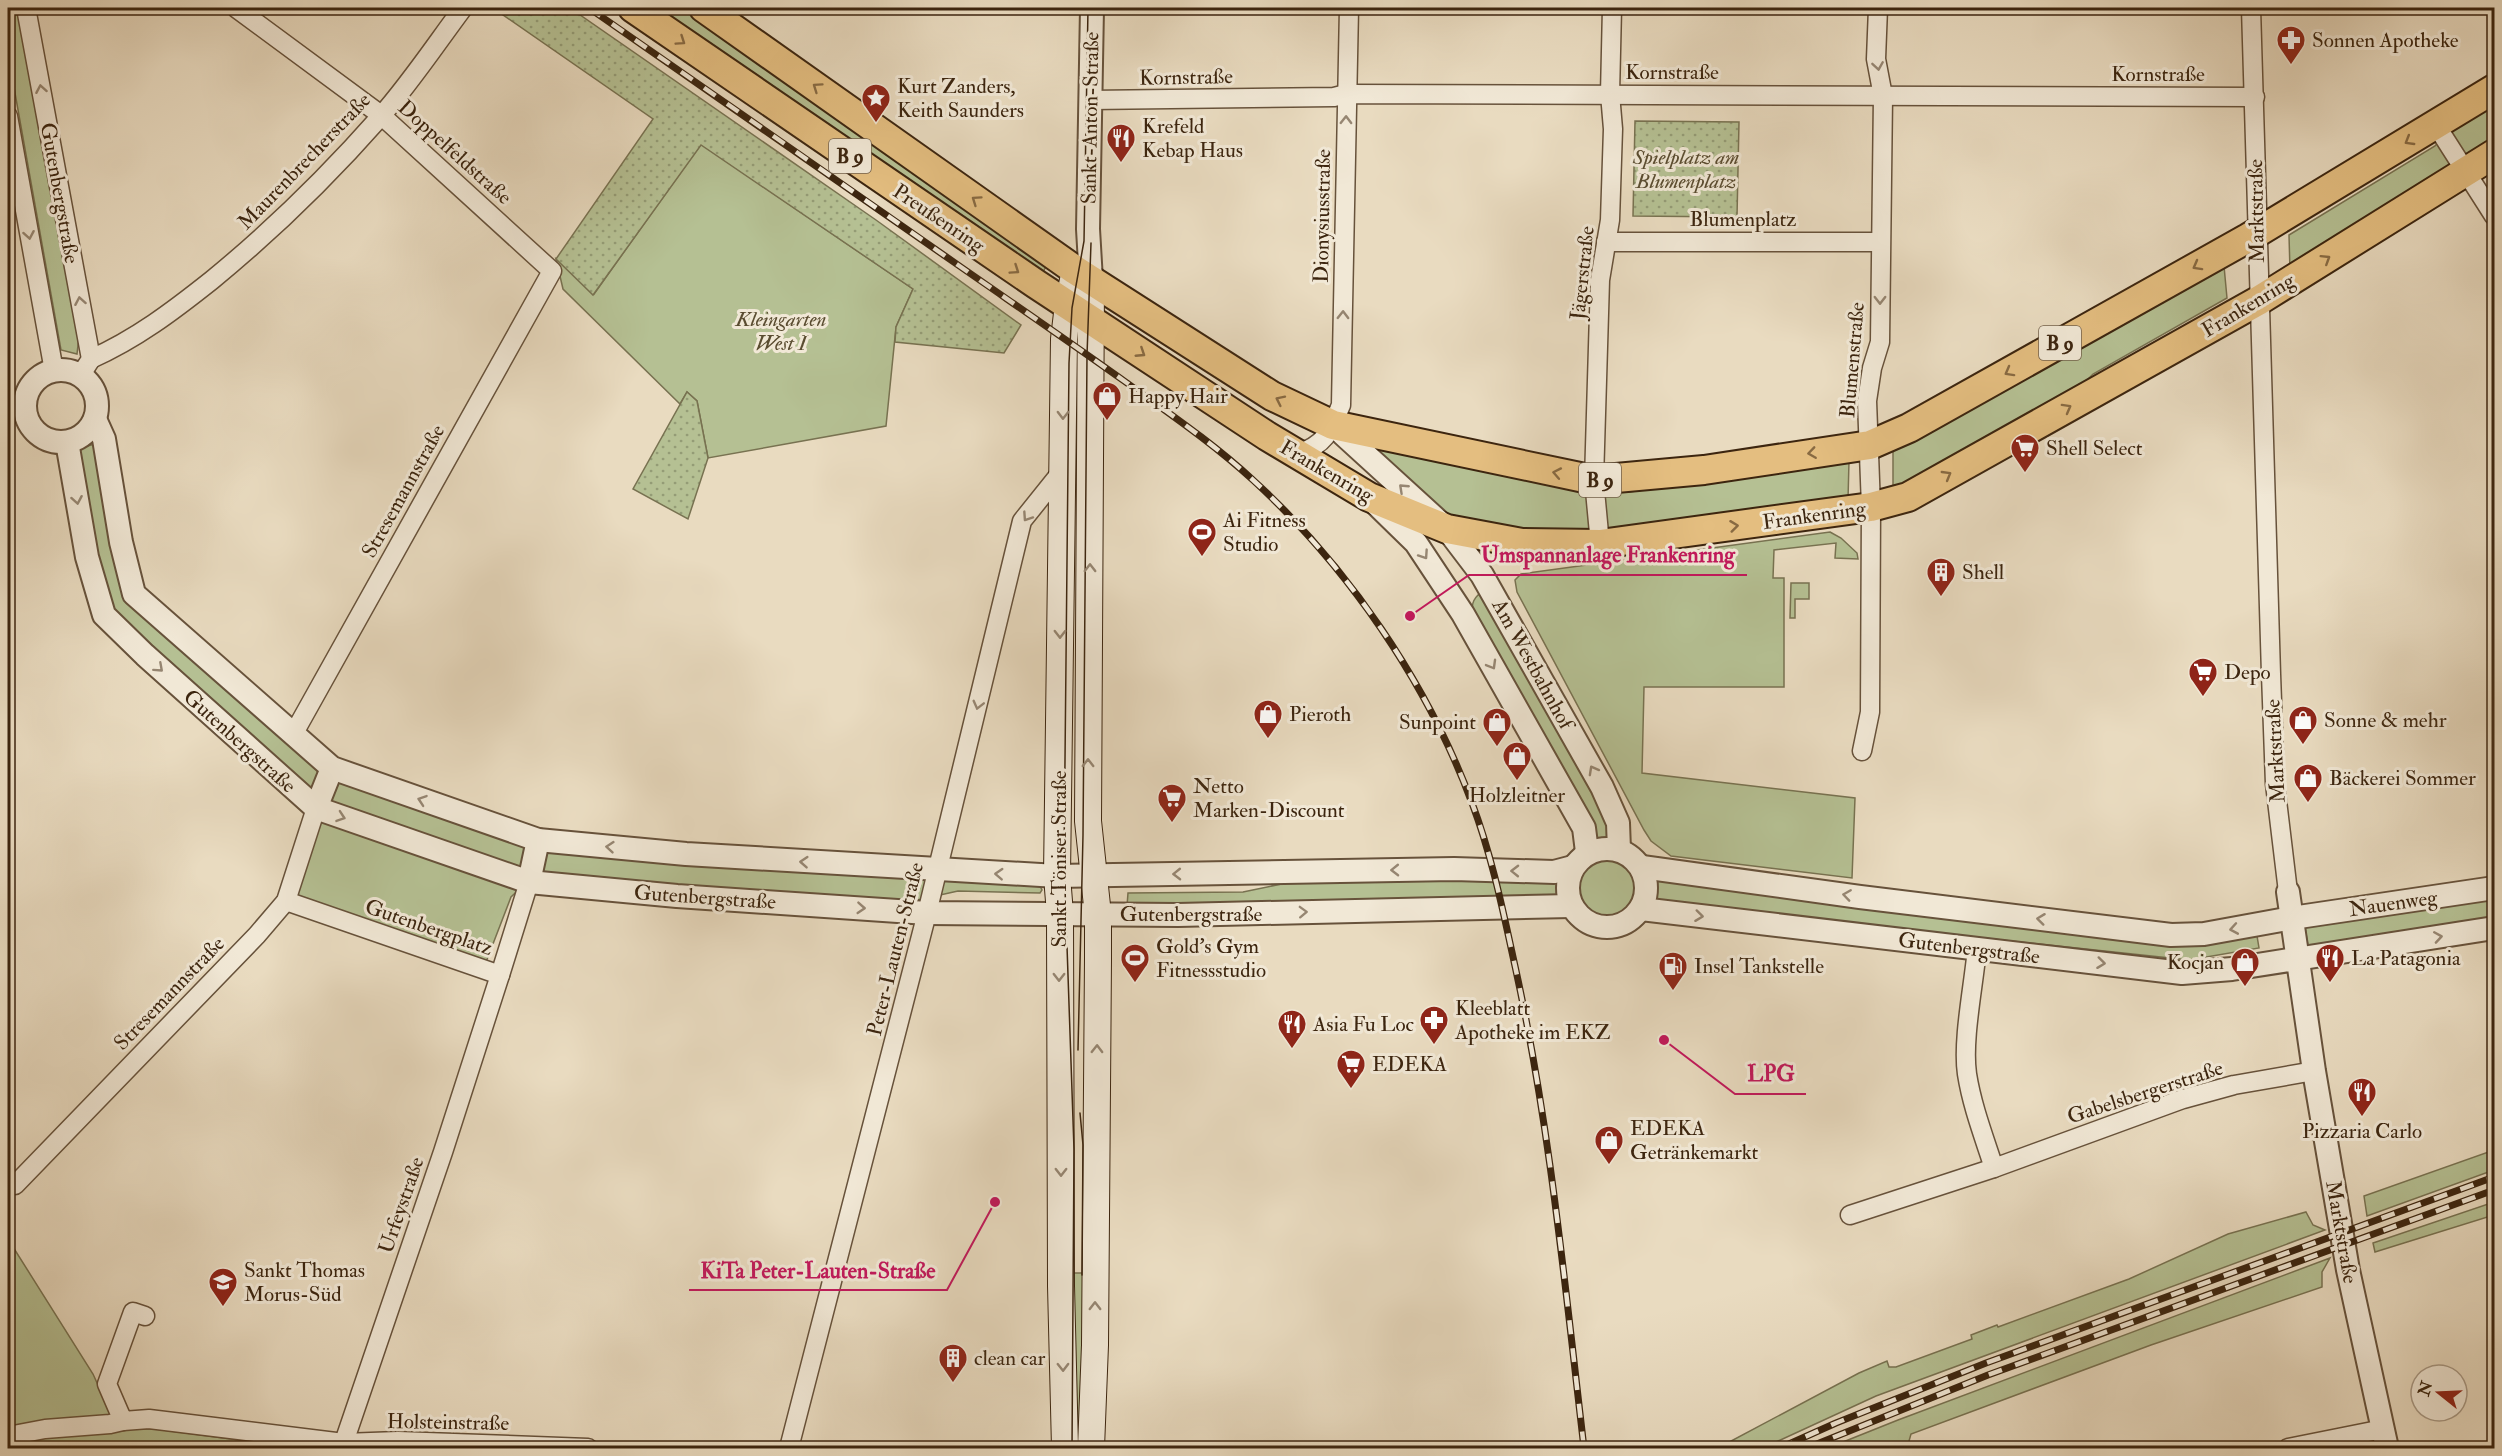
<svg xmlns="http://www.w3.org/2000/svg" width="2502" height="1456" viewBox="0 0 2502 1456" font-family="'IM FELL Double Pica',serif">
  <defs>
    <pattern id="park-dots" width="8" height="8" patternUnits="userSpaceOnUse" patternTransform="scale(1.5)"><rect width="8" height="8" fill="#b5c093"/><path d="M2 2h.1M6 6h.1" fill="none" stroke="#949c76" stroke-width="1.8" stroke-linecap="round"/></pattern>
  </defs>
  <rect width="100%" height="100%" fill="#e9dbc0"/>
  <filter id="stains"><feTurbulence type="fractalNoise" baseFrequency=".00333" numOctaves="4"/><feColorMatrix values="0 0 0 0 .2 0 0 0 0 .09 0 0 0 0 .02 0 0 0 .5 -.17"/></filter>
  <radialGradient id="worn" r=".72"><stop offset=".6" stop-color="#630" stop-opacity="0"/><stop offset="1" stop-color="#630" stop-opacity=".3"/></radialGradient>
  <!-- green -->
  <g fill="#b5c093" stroke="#787251" stroke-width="1.5">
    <path d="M8,8H20L79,336L77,354L61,350L8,54Z"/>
    <path d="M651,8H682L1048,263L1043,272C914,182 781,98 651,8Z"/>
    <path d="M2494,100V146L2290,271L2289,235L2435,146L2456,123Z"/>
    <path d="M701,144L913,289L896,327L886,426L708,458L697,401L687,392L680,404L563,289L556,259L594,294Z"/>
    <path d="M2224,266L2227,298L2093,374L2071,396L1893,492V451Z"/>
    <path d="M95,444L135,594L341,769L536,845L1039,884L1042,890L1040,893L958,891L913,901L682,891L538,872L511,897L486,962L292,897L322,805L108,612L76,449Z"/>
    <path d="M1376,448L1586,492H1629L1849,461L1848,500L1622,530L1521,533L1444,513Z"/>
    <path d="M1830,532L1841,538L1857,553L1858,559L1835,558L1836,543L1774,550L1773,578H1784V687H1644L1642,773L1855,798L1852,878L1671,856L1651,841L1644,830L1517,592L1515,580L1521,574Z"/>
    <path d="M1791,583H1809V599H1795V618H1790Z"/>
    <path d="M1486,594L1604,810L1610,838L1592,839L1476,619C1472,609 1470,603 1478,595Z"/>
    <circle cx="1606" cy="888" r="32"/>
    <path d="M1561,878L1562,900L1127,906L1128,893L1243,892L1291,882Z"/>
    <path d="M1656,879L1996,922L2256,930L2259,948L2189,960L1965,936L1660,900L1652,896Z"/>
    <path d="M2494,896V917L2308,946L2305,927Z"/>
    <path d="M2494,1150V1170L2367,1216L2364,1196Z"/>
    <path d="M2494,1202V1215L2375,1252L2373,1243Z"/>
    <path d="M2306,1212L2313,1225L2325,1230L1876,1396L1763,1448H1718L1859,1373L1887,1361L1889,1367H1896L1972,1339L1971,1335L1997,1325L1998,1327L2129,1279L2228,1234Z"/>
    <path d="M8,1239L93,1374L118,1429H155L300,1448H8Z"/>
    <path d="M2330,1258L2322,1272V1287L2151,1345L1911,1434L1907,1448H1828L1898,1420Z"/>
    <path d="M1066,1273H1087L1085,1448H1066Z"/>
  </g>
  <!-- park -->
  <g fill="url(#park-dots)" stroke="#787251" stroke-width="1.5">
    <path d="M493,8H570L876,220L1021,325L1004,353L895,342L896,327L913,289L701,145L593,295L556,259L653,119Z"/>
    <path d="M1635,121L1739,122L1737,217L1633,216Z"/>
    <path d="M687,392L697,401L708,458L688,519L633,489Z"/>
  </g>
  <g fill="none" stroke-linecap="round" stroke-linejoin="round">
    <!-- minor casing -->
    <g stroke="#67523b" stroke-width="21">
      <g id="minor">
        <path d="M26,8L91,359L80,376"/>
        <path d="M236,8L381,115L552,271L294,733"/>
        <path d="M2251,8L2271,674L2275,784L2288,892"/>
        <path d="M1090,100L1334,97L1346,94L2255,97"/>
        <path d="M8,116L54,371"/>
        <path d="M2436,125L2494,216"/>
        <path d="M1606,242H1880"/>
        <path d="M91,359C136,339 173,311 212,280C273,230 329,175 381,116C411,82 436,44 463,8"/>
        <path d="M1297,454C1325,445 1330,432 1341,405L1349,8"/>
        <path d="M1600,544L1594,480L1600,280L1610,220L1613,129L1610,94L1612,8"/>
        <path d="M1862,751L1870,712L1871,507L1867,401L1872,368L1880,342L1883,96L1876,59L1878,8"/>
        <path d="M286,901L500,975L529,882"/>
        <path d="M1977,948C1974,984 1962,1040 1967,1074C1972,1106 1984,1137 1994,1168"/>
        <path d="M15,1185L257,935L286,901L316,808"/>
        <path d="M1850,1215L1994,1168L2183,1099L2234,1085L2314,1071"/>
        <path d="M145,1316L133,1312L107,1384L123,1421L149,1419L344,1443L398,1441L588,1448"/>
        <path d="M8,1436L45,1429L110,1424L123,1421"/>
        <path d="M342,1448L443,1152L500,975"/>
        <path d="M789,1448L927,913L1022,521L1062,471"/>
        <path d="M2288,1448L2383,1429"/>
      </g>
    </g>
    <!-- tertiary casing -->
    <g stroke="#67523b" stroke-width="26">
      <g id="tertiary">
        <path d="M1091,280L1088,229L1092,8"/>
        <circle cx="61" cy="406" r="36"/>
        <path d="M95,419L104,439L121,542L134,594L332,768L538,840L686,854L1057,876L1454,869L1554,872L1573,867"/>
        <path d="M1333,425L1447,529L1482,575L1602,787L1618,823L1619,850"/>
        <path d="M67,442L87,557L104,615L145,655L316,808L529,882L677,896L927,913L1178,915L1571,906"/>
        <path d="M1374,502L1416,543L1463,614L1584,828L1587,852"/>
        <path d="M316,808L332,768"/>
        <circle cx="1607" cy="888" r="39"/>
        <path d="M1642,867L1860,897L2171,935L2204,934L2292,918L2494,888"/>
        <path d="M529,882L538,840"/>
        <path d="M2288,892L2314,1071L2348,1270L2387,1448"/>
        <path d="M1641,909L2182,973L2232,969L2494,928"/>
      </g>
    </g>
    <!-- secondary casing -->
    <g stroke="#3c250f" stroke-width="28">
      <g id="secondary">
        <path d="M1065,1448L1061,1286L1060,914L1057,876L1064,339L1068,305L1075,270"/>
        <path d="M1091,1448L1095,1345L1098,959V915L1088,821L1091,280"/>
      </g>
    </g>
    <!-- primary casing -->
    <g stroke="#3c250f" stroke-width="32">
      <g id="primary">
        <path d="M633,8L1036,284L1267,436L1369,497L1447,529L1522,543L1600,544L1871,507L1908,497L2258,301L2494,154"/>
        <path d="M704,8L1075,270L1272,396L1333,425L1594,480L1704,470L1870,445L1909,428L2248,238L2494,89"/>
      </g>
    </g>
    <!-- minor -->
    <use href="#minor" stroke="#f1e8d6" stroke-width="18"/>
    <!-- tertiary -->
    <use href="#tertiary" stroke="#f1e8d6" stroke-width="22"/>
    <!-- secondary -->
    <use href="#secondary" stroke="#f1e8d6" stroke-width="26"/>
    <!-- primary -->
    <use href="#primary" stroke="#e4be80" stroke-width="28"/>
    <!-- tram -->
    <g stroke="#3c250f" stroke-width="1.5">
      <path d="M1078,1050L1083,835L1087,355L1091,243"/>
      <path d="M1080,1113L1083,1145L1082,1275"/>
      <path d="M1072,1448L1074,1149L1064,859L1069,363L1072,308L1084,241L1088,8"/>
    </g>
    <!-- rail casing -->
    <g stroke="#3c250f" stroke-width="7">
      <g id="rail">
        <path d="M589,8C712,93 835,179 958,265C1014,304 1071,343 1127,383C1170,414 1214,444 1253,480C1348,567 1427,682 1472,803C1492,856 1503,911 1515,966C1550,1125 1565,1287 1584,1448"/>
        <path d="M1780,1448L1836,1423L1986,1363L2494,1177"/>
        <path d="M1807,1448L1988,1375L2494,1190"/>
      </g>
    </g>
    <!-- rail -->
    <use href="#rail" stroke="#f1e8d6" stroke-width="4.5" stroke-dasharray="14" stroke-linecap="butt"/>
  </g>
  <!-- one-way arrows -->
  <defs><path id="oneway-chevron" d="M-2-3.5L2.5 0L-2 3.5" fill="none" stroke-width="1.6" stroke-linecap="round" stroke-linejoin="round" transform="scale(1.5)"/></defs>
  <g stroke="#886a42">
    <use href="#oneway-chevron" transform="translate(681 41) rotate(34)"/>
    <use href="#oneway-chevron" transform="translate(817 87) rotate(-145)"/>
    <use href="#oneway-chevron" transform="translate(2409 141) rotate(149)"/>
    <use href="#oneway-chevron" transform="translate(976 200) rotate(-145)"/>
    <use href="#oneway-chevron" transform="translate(2326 259) rotate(-32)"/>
    <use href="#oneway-chevron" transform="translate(2197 266) rotate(151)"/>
    <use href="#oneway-chevron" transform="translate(1015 270) rotate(34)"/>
    <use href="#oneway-chevron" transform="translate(1141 353) rotate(33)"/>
    <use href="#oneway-chevron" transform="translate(2009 372) rotate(151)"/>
    <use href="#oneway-chevron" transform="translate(1280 400) rotate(-154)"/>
    <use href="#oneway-chevron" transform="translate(2067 408) rotate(-29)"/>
    <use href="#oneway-chevron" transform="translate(1812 453) rotate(172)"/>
    <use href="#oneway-chevron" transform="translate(1557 473) rotate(-169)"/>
    <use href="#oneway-chevron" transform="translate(1947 475) rotate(-30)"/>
    <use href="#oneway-chevron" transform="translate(1734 526) rotate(-7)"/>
  </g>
  <g stroke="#968672">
    <use href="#oneway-chevron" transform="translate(1878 66) rotate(81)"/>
    <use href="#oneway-chevron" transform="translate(41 89) rotate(-100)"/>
    <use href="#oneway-chevron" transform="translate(1346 120) rotate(-89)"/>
    <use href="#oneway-chevron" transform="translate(29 235) rotate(80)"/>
    <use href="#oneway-chevron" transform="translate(1880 300) rotate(90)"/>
    <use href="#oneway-chevron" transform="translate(80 301) rotate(-100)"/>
    <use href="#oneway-chevron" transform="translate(1343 315) rotate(-89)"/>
    <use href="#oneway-chevron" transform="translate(1063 415) rotate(91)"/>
    <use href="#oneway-chevron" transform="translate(1403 488) rotate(-137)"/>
    <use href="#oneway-chevron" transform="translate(77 500) rotate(80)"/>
    <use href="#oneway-chevron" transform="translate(1027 517) rotate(124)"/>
    <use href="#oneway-chevron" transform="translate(1424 555) rotate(56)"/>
    <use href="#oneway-chevron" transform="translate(1090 568) rotate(-90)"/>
    <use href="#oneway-chevron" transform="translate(1060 634) rotate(90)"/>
    <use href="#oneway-chevron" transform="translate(1492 665) rotate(60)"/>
    <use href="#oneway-chevron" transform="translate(159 668) rotate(42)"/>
    <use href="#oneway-chevron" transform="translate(978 705) rotate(104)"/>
    <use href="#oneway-chevron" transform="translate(1088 763) rotate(-90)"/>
    <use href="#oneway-chevron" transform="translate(1593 770) rotate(-119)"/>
    <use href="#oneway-chevron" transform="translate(422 800) rotate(-161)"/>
    <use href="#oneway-chevron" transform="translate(341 817) rotate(19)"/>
    <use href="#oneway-chevron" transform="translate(610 847) rotate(-175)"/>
    <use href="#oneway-chevron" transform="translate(804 862) rotate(-176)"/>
    <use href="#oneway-chevron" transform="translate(1395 870) rotate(179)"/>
    <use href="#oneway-chevron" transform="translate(1515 871) rotate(-179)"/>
    <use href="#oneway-chevron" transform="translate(999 874) rotate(-177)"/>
    <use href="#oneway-chevron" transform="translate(1177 874) rotate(179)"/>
    <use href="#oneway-chevron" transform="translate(1847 895) rotate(-172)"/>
    <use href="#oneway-chevron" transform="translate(861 908) rotate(4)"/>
    <use href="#oneway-chevron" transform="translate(1303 912) rotate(-2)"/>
    <use href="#oneway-chevron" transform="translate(1699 916) rotate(7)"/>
    <use href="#oneway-chevron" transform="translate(2041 919) rotate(-173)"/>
    <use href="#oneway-chevron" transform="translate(2234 929) rotate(170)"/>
    <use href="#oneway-chevron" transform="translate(2438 937) rotate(-9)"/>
    <use href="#oneway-chevron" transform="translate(2101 963) rotate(7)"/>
    <use href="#oneway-chevron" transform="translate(1059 977) rotate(90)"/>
    <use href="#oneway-chevron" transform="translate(1097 1049) rotate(-89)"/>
    <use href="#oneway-chevron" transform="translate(1061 1172) rotate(90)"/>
    <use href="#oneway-chevron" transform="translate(1095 1306) rotate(-90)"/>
    <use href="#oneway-chevron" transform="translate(1063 1367) rotate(89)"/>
  </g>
  <!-- icons -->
  <defs>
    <g id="pharmacy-pin" transform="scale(1.5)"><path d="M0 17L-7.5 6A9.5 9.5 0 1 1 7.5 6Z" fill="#8f2418" stroke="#f1e8d6"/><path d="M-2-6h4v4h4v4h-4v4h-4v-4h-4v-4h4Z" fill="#fff"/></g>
    <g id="sight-pin" transform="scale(1.5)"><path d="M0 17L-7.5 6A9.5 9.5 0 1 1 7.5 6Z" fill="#8f2418" stroke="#f1e8d6"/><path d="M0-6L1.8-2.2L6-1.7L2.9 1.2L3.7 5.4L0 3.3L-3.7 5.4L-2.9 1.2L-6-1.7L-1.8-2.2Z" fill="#fff"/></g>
    <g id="restaurant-pin" transform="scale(1.5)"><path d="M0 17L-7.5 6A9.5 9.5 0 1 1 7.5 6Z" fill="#8f2418" stroke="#f1e8d6"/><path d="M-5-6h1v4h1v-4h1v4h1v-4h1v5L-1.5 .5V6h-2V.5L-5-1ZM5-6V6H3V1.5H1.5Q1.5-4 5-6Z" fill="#fff"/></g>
    <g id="shop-pin" transform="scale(1.5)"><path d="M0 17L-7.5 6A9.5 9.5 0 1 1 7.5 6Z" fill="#8f2418" stroke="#f1e8d6"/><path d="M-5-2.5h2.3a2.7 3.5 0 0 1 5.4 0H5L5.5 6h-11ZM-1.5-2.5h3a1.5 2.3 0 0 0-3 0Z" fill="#fff"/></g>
    <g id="supermarket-pin" transform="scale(1.5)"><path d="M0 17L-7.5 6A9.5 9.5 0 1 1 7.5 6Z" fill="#8f2418" stroke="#f1e8d6"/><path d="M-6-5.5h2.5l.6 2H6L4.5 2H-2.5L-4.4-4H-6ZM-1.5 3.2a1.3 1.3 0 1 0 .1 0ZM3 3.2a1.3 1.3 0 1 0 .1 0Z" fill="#fff"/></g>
    <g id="stadium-pin" transform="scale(1.5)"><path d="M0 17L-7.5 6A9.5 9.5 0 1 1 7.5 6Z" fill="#8f2418" stroke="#f1e8d6"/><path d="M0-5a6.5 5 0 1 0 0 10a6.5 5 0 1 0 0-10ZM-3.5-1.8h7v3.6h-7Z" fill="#fff"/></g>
    <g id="building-pin" transform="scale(1.5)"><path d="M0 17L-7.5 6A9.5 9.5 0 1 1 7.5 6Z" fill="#8f2418" stroke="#f1e8d6"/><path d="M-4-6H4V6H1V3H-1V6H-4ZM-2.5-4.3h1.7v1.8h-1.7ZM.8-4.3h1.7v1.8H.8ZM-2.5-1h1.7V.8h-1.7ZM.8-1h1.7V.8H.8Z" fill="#fff"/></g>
    <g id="fuel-pin" transform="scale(1.5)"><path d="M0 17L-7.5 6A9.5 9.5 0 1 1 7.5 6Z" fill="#8f2418" stroke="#f1e8d6"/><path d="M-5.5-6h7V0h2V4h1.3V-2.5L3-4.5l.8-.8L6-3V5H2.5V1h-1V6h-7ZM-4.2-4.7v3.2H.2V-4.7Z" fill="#fff"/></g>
    <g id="school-pin" transform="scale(1.5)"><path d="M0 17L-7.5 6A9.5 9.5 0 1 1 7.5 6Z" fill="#8f2418" stroke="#f1e8d6"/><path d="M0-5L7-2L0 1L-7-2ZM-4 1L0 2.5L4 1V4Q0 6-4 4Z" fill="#fff"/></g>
  </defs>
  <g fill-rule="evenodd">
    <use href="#pharmacy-pin" x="2291" y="40"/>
    <use href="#sight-pin" x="876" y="98"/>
    <use href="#restaurant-pin" x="1121" y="138"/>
    <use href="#shop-pin" x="1107" y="396"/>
    <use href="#supermarket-pin" x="2025" y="448"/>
    <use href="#stadium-pin" x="1202" y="532"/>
    <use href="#building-pin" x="1941" y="572"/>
    <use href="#supermarket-pin" x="2203" y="672"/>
    <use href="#shop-pin" x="1268" y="714"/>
    <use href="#shop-pin" x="2303" y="720"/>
    <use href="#shop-pin" x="1497" y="722"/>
    <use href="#shop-pin" x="1517" y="756"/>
    <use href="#shop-pin" x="2308" y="778"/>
    <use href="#supermarket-pin" x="1172" y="798"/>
    <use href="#stadium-pin" x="1135" y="958"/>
    <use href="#restaurant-pin" x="2330" y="958"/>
    <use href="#shop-pin" x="2245" y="962"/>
    <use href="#fuel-pin" x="1673" y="966"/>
    <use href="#pharmacy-pin" x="1434" y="1020"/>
    <use href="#restaurant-pin" x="1292" y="1024"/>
    <use href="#supermarket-pin" x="1351" y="1064"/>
    <use href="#restaurant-pin" x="2362" y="1092"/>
    <use href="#shop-pin" x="1609" y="1140"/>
    <use href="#school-pin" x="223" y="1282"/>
    <use href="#building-pin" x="953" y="1358"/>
  </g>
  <g text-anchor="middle" stroke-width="6" stroke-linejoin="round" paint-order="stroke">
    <!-- shield labels -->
    <g fill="#f1e8d6" stroke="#72604b" stroke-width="1.5">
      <rect x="829" y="139" width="42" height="34" rx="4.5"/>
      <rect x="2039" y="326" width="42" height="34" rx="4.5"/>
      <rect x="1579" y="463" width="42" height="34" rx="4.5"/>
    </g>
    <g font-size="20" font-weight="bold" fill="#3c250f">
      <text x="850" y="163">B 9</text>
      <text x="2060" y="350">B 9</text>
      <text x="1600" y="487">B 9</text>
    </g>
    <!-- poi labels -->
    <g font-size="21" fill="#3c250f" stroke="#f1e8d6" text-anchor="start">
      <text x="2312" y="47">Sonnen Apotheke</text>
      <text x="897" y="93">Kurt Zanders,<tspan x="897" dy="24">Keith Saunders</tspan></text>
      <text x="1142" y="133">Krefeld<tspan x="1142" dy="24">Kebap Haus</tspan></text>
      <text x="1128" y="403">Happy Hair</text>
      <text x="2046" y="455">Shell Select</text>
      <text x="1223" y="527">Ai Fitness<tspan x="1223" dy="24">Studio</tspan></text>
      <text x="1962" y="579">Shell</text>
      <text x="2224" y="679">Depo</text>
      <text x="1289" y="721">Pieroth</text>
      <text x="2324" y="727">Sonne &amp; mehr</text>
      <text x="1476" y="729" text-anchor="end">Sunpoint</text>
      <text x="2329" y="785">Bäckerei Sommer</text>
      <text x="1193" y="793">Netto<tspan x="1193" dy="24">Marken-Discount</tspan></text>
      <text x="1517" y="802" text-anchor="middle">Holzleitner</text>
      <text x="1156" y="953">Gold's Gym<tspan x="1156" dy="24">Fitnessstudio</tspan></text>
      <text x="2351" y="965">La Patagonia</text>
      <text x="2224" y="969" text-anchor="end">Kocjan</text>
      <text x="1694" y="973">Insel Tankstelle</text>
      <text x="1455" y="1015">Kleeblatt<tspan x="1455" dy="24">Apotheke im EKZ</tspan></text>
      <text x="1313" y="1031">Asia Fu Loc</text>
      <text x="1372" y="1071">EDEKA</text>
      <text x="1630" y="1135">EDEKA<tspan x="1630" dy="24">Getränkemarkt</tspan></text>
      <text x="2362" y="1138" text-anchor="middle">Pizzaria Carlo</text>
      <text x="244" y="1277">Sankt Thomas<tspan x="244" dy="24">Morus-Süd</tspan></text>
      <text x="974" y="1365">clean car</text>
    </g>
    <!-- street labels -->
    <g font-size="21" fill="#3c250f" stroke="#f1e8d6">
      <text x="1672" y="79">Kornstraße</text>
      <text x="2158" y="81">Kornstraße</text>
      <text transform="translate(1186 77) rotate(-1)" y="7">Kornstraße</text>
      <text transform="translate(1090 118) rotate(-89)" y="7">Sankt-Anton-Straße</text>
      <text transform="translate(455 152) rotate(42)" y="7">Doppelfeldstraße</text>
      <text transform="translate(304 161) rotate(-46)" y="7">Maurenbrecherstraße</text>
      <text transform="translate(60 193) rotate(80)" y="7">Gutenbergstraße</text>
      <text transform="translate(2256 211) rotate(-91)" y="7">Marktstraße</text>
      <text transform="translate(1322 216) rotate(-89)" y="7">Dionysiusstraße</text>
      <text transform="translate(939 218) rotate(34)" y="7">Preußenring</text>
      <text x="1743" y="226">Blumenplatz</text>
      <text transform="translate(1582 273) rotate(-84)" y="7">Jägerstraße</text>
      <text transform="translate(2248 305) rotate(-31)" y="7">Frankenring</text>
      <text transform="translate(1852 360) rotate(-85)" y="7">Blumenstraße</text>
      <text transform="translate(1327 471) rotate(30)" y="7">Frankenring</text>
      <text transform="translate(403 491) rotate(-61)" y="7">Stresemannstraße</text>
      <text transform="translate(1814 515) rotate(-8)" y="7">Frankenring</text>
      <text transform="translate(1533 664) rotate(61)" y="7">Am Westbahnhof</text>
      <text transform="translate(240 741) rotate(42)" y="7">Gutenbergstraße</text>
      <text transform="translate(2275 751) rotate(-93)" y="7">Marktstraße</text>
      <text transform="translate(1059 859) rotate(-90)" y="7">Sankt Töniser Straße</text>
      <text transform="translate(705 897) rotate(4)" y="7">Gutenbergstraße</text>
      <text transform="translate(2393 903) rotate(-8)" y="7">Nauenweg</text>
      <text x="1191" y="921">Gutenbergstraße</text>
      <text transform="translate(429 927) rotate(19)" y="7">Gutenbergplatz</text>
      <text transform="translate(1969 948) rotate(7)" y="7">Gutenbergstraße</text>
      <text transform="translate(895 949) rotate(-76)" y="7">Peter-Lauten-Straße</text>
      <text transform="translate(169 993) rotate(-46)" y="7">Stresemannstraße</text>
      <text transform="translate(2145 1092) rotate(-18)" y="7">Gabelsbergerstraße</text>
      <text transform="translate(401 1205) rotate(-71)" y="7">Urfeystraße</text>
      <text transform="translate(2342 1232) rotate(80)" y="7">Marktstraße</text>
      <text transform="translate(448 1422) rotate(1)" y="7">Holsteinstraße</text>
    </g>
    <!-- park labels -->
    <g font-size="21" font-style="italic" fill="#5a4c30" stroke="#f1e8d6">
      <text x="1686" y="164">Spielplatz am<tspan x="1686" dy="24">Blumenplatz</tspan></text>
      <text x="781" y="326">Kleingarten<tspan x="781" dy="24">West I</tspan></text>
    </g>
  </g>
  <!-- callouts -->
  <path fill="none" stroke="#c2185b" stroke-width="2" d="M1410 616L1469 575H1747M1664 1040L1735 1094H1806M995 1202L947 1290H689"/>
  <g fill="#c2185b" stroke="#f1e8d6" stroke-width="2">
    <circle cx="1410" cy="616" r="6"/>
    <circle cx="1664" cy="1040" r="6"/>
    <circle cx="995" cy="1202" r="6"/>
  </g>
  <g font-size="22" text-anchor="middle" font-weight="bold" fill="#c2185b" stroke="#f1e8d6" stroke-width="6" stroke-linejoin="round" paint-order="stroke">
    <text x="1608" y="562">Umspannanlage Frankenring</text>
    <text x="1771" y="1081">LPG</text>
    <text x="818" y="1278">KiTa Peter-Lauten-Straße</text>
  </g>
  <!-- margin -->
  <rect width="2502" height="1456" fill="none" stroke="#e9dbc0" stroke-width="30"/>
  <rect x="9" y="9" width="2484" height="1438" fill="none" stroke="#3c250f" stroke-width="3"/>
  <rect x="15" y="15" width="2472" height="1426" fill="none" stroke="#3c250f" stroke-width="1.5"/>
  <!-- north arrow -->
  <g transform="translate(2439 1393) rotate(288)"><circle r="28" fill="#f1e8d6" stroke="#a99a86" stroke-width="1.5"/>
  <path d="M0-4.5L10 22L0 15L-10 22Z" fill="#8f2418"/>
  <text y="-9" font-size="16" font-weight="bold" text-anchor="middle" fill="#3c250f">N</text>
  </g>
  <rect width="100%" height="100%" filter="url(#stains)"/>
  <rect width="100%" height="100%" fill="url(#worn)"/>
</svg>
